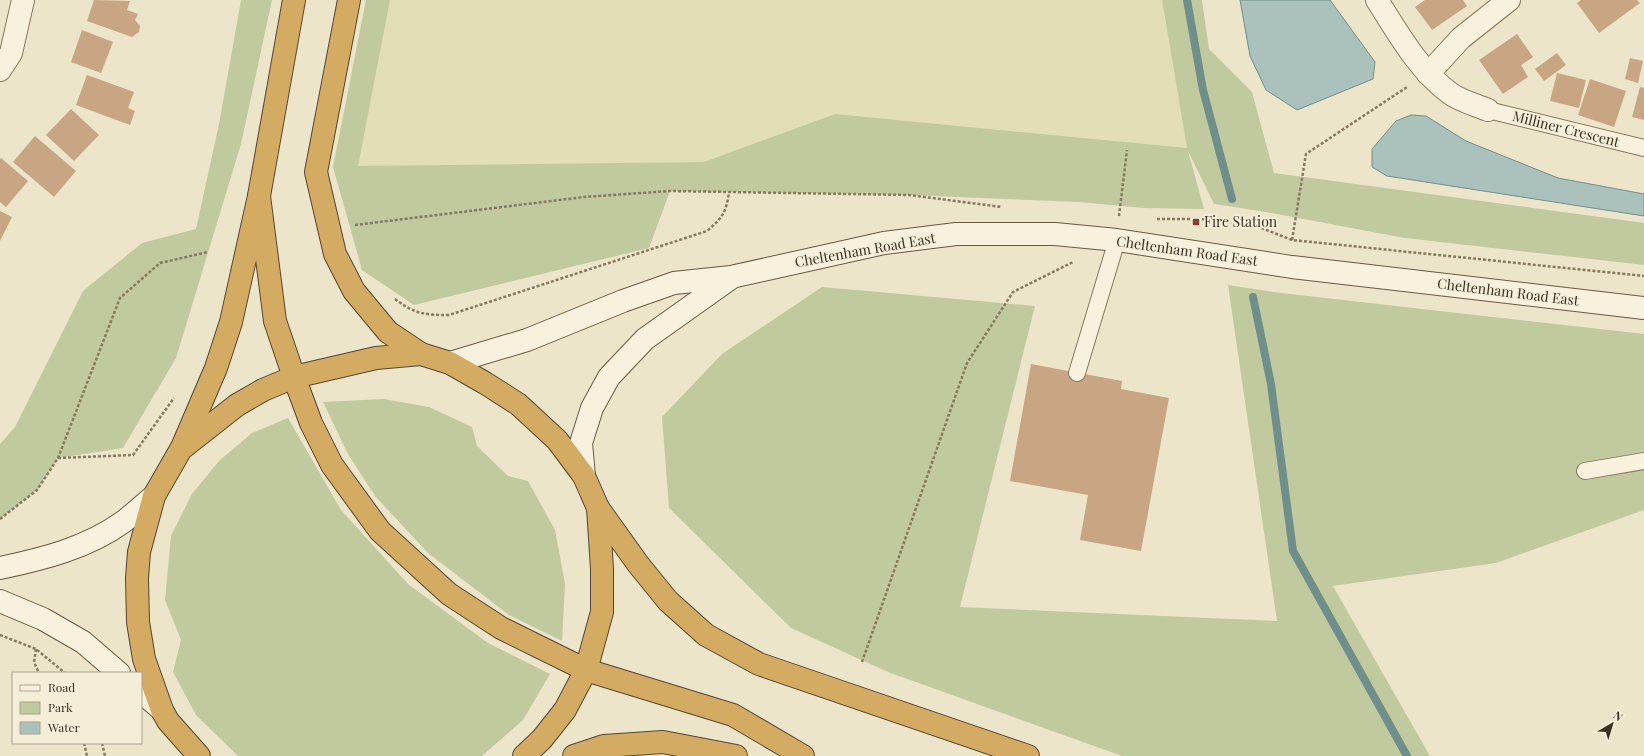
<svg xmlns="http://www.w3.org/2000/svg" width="1644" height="756" viewBox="0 0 1644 756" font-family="'Playfair Display',serif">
  <rect width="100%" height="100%" fill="#ece5ca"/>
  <!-- farmland -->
  <path fill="#e1deb8" d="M390,0H1162L1187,148L835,114L705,162L357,166Z"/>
  <!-- green -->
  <g fill="#c1ca9e">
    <path d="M241,0H272L241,144L176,358L123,448L58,458L37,490L0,519V444L15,427L83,291L142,243L196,229L219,124Z"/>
    <path d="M366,0H390L358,166L704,162L835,114L1187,148L1162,0H1202L1209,49L1252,92L1274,173L1644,223V265L1405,238L1260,211L1214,204L1188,151L1204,209L1144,208L1079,202L909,195L670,191L649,248L414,305L362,270L333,167Z"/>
    <path d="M1228,285L1273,292L1644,334V510L1496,563L1333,586L1430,756H1122L888,672L791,628L669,508L662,417L722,354L822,287L1035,306L960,607L1277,621Z"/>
    <path d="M384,399L429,407L472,427L477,446L508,476L528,481L555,530L565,584L562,641L509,615L428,553L375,496L348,454L323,402Z"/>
    <path d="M288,418L341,510L408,584L488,643L550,674L523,720L482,756H238L196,715L173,672L181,640L165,600L171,536L192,494L219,461L252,433Z"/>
  </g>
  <!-- water -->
  <g fill="#aac1bc" stroke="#718f8a">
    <path d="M1240,0H1330L1375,62L1373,79L1297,110L1266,90L1250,56Z"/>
    <path d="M1411,115L1426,116L1466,141L1558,178L1644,194V216L1387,176L1372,167V149L1396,121Z"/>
  </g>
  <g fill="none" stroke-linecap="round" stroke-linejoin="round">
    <!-- stream -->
    <g stroke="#718f8a" stroke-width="8">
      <path d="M1187,0L1203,90L1232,199"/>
      <path d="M1253,297L1271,384L1293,551L1407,756"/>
    </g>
  </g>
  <!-- building -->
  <g fill="#c8a583">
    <path d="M94,0L130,1L127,10L138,14L135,20L140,26L139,32L132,37L87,21Z"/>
    <path d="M1425,0H1463L1467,6L1432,30L1415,7Z"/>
    <path d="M1581,0H1637L1640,3L1599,33L1577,3Z"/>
    <path d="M82,30L113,42L101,73L71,62Z"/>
    <path d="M1517,34L1533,57L1521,65L1528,77L1503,94L1479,60Z"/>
    <path d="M1557,53L1566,65L1544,81L1535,69Z"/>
    <path d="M1630,58L1643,61L1638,83L1625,79Z"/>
    <path d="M1557,73L1586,80L1579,108L1550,101Z"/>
    <path d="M87,75L134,92L128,108L135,111L130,125L76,105Z"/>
    <path d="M1590,79L1626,91L1614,127L1578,115Z"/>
    <path d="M1640,87L1644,88V120L1632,117Z"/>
    <path d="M71,109L99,135L74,161L46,135Z"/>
    <path d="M35,136L76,171L54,197L13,162Z"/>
    <path d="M1,158L28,181L6,207L0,202V159Z"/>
    <path d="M0,211L12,217L0,241Z"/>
    <path d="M1031,364L1122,381L1121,389L1169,398L1141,551L1080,540L1088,495L1010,481Z"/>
  </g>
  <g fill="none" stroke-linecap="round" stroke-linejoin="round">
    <!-- lane casing -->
    <g stroke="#88785f" stroke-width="18">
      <g id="lane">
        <path d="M1488,110L1644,148"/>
        <path d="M1077,373L1117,240"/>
        <path d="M1585,471L1644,461"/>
      </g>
    </g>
    <!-- street casing -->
    <g stroke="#88785f" stroke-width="24">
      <g id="street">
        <path d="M1377,0C1398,33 1419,71 1451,94C1461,101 1476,105 1488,110"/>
        <path d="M0,70L11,53L23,0"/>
        <path d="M1428,74L1461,38L1509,0"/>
      </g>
    </g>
    <!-- secondary casing -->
    <g stroke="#6a5942" stroke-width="24">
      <g id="secondary">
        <path d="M450,363L527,340L623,301L674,283L731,277L884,243L956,234H1055L1117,240L1292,267L1644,308"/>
        <path d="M584,476L581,443L592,408L609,377L645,339L731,278"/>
        <path d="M0,568C43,559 87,548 123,522C134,514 144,504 154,496"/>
        <path d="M0,601L43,619L83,642L119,673"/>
        <path d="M141,692L162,710"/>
      </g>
    </g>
    <!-- highway casing -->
    <g stroke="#564633" stroke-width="24">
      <g id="highway">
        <path d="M349,0L316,172L335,254L354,291L388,332L421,354"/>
        <path d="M259,196L275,321L294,377L311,423L332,465L380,531L449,594L501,628L586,670L733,715L803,756"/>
        <path d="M183,445L216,368L231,322L259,196L294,0"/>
        <path d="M598,508L638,564L668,601L706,635L759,664L1028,756"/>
        <path d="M199,756L168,721L162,710L144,659L138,622L137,578L139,552L154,496L181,449L237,405L263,390L294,377L376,358L421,354L450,363L485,383L518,404L557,440L584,476L598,508L602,569V612L586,670L565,710L542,739L524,756"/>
        <path d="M574,756L604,746L663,742L736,756"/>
      </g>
    </g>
    <!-- path -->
    <g stroke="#88785f" stroke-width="2.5" stroke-dasharray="3 2" stroke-linecap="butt">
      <path d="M1119,216L1127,150"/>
      <path d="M1157,219H1201L1259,227L1292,240L1644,276"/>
      <path d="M355,225L584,197L670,191L909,195L1002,207"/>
      <path d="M1292,240L1306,154L1407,87"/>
      <path d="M395,299C414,314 425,315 449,315L707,231C723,217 726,213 729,192"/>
      <path d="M58,458L133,455L174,398"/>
      <path d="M0,519L37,490L58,458L120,298L160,263L208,252"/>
      <path d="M0,635L36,649L65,673"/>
      <path d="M36,649L34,662L39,673"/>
      <path d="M862,662L967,363L1013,292L1073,262"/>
      <path d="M84,743L87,756"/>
      <path d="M102,743L105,756"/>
    </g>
    <!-- lane -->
    <use href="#lane" stroke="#f7f1dd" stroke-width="16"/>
    <!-- street -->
    <use href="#street" stroke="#f7f1dd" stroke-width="22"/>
    <!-- secondary -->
    <use href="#secondary" stroke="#f7f1dd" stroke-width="22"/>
    <!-- highway -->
    <use href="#highway" stroke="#d4ab62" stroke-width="22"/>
  </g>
  <!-- markers -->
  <rect fill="#933a33" stroke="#f4eed9" stroke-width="1.5" x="1192" y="218" width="8" height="8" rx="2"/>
  <g text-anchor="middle" stroke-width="3.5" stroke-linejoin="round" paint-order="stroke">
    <!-- street labels -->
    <g font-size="14" fill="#392f22" stroke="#f4eed9">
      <text transform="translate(1566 129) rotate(14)" y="5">Milliner Crescent</text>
      <text transform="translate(865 250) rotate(-10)" y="5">Cheltenham Road East</text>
      <text transform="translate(1187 251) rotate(8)" y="5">Cheltenham Road East</text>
      <text transform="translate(1508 292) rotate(7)" y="5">Cheltenham Road East</text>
    </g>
    <!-- poi labels -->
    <g font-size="14" fill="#392f22" stroke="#f4eed9" text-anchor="start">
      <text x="1204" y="227">Fire Station</text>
    </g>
  </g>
  <!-- legend -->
  <rect x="12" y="672" width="130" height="72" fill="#f4eed9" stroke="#a9a290"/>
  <rect x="20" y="685" width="20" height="6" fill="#f7f1dd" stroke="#a9a290"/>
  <text x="48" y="692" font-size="12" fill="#392f22">Road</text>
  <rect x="20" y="702" width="20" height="12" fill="#c1ca9e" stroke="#a9a290"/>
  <text x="48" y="712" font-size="12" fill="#392f22">Park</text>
  <rect x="20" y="722" width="20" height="12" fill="#aac1bc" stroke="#a9a290"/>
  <text x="48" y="732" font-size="12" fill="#392f22">Water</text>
  <!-- north arrow -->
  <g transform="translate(1612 724) rotate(38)" stroke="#f4eed9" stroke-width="3" paint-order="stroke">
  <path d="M0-3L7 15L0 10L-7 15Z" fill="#392f22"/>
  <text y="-6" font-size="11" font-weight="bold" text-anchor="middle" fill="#392f22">N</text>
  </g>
</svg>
